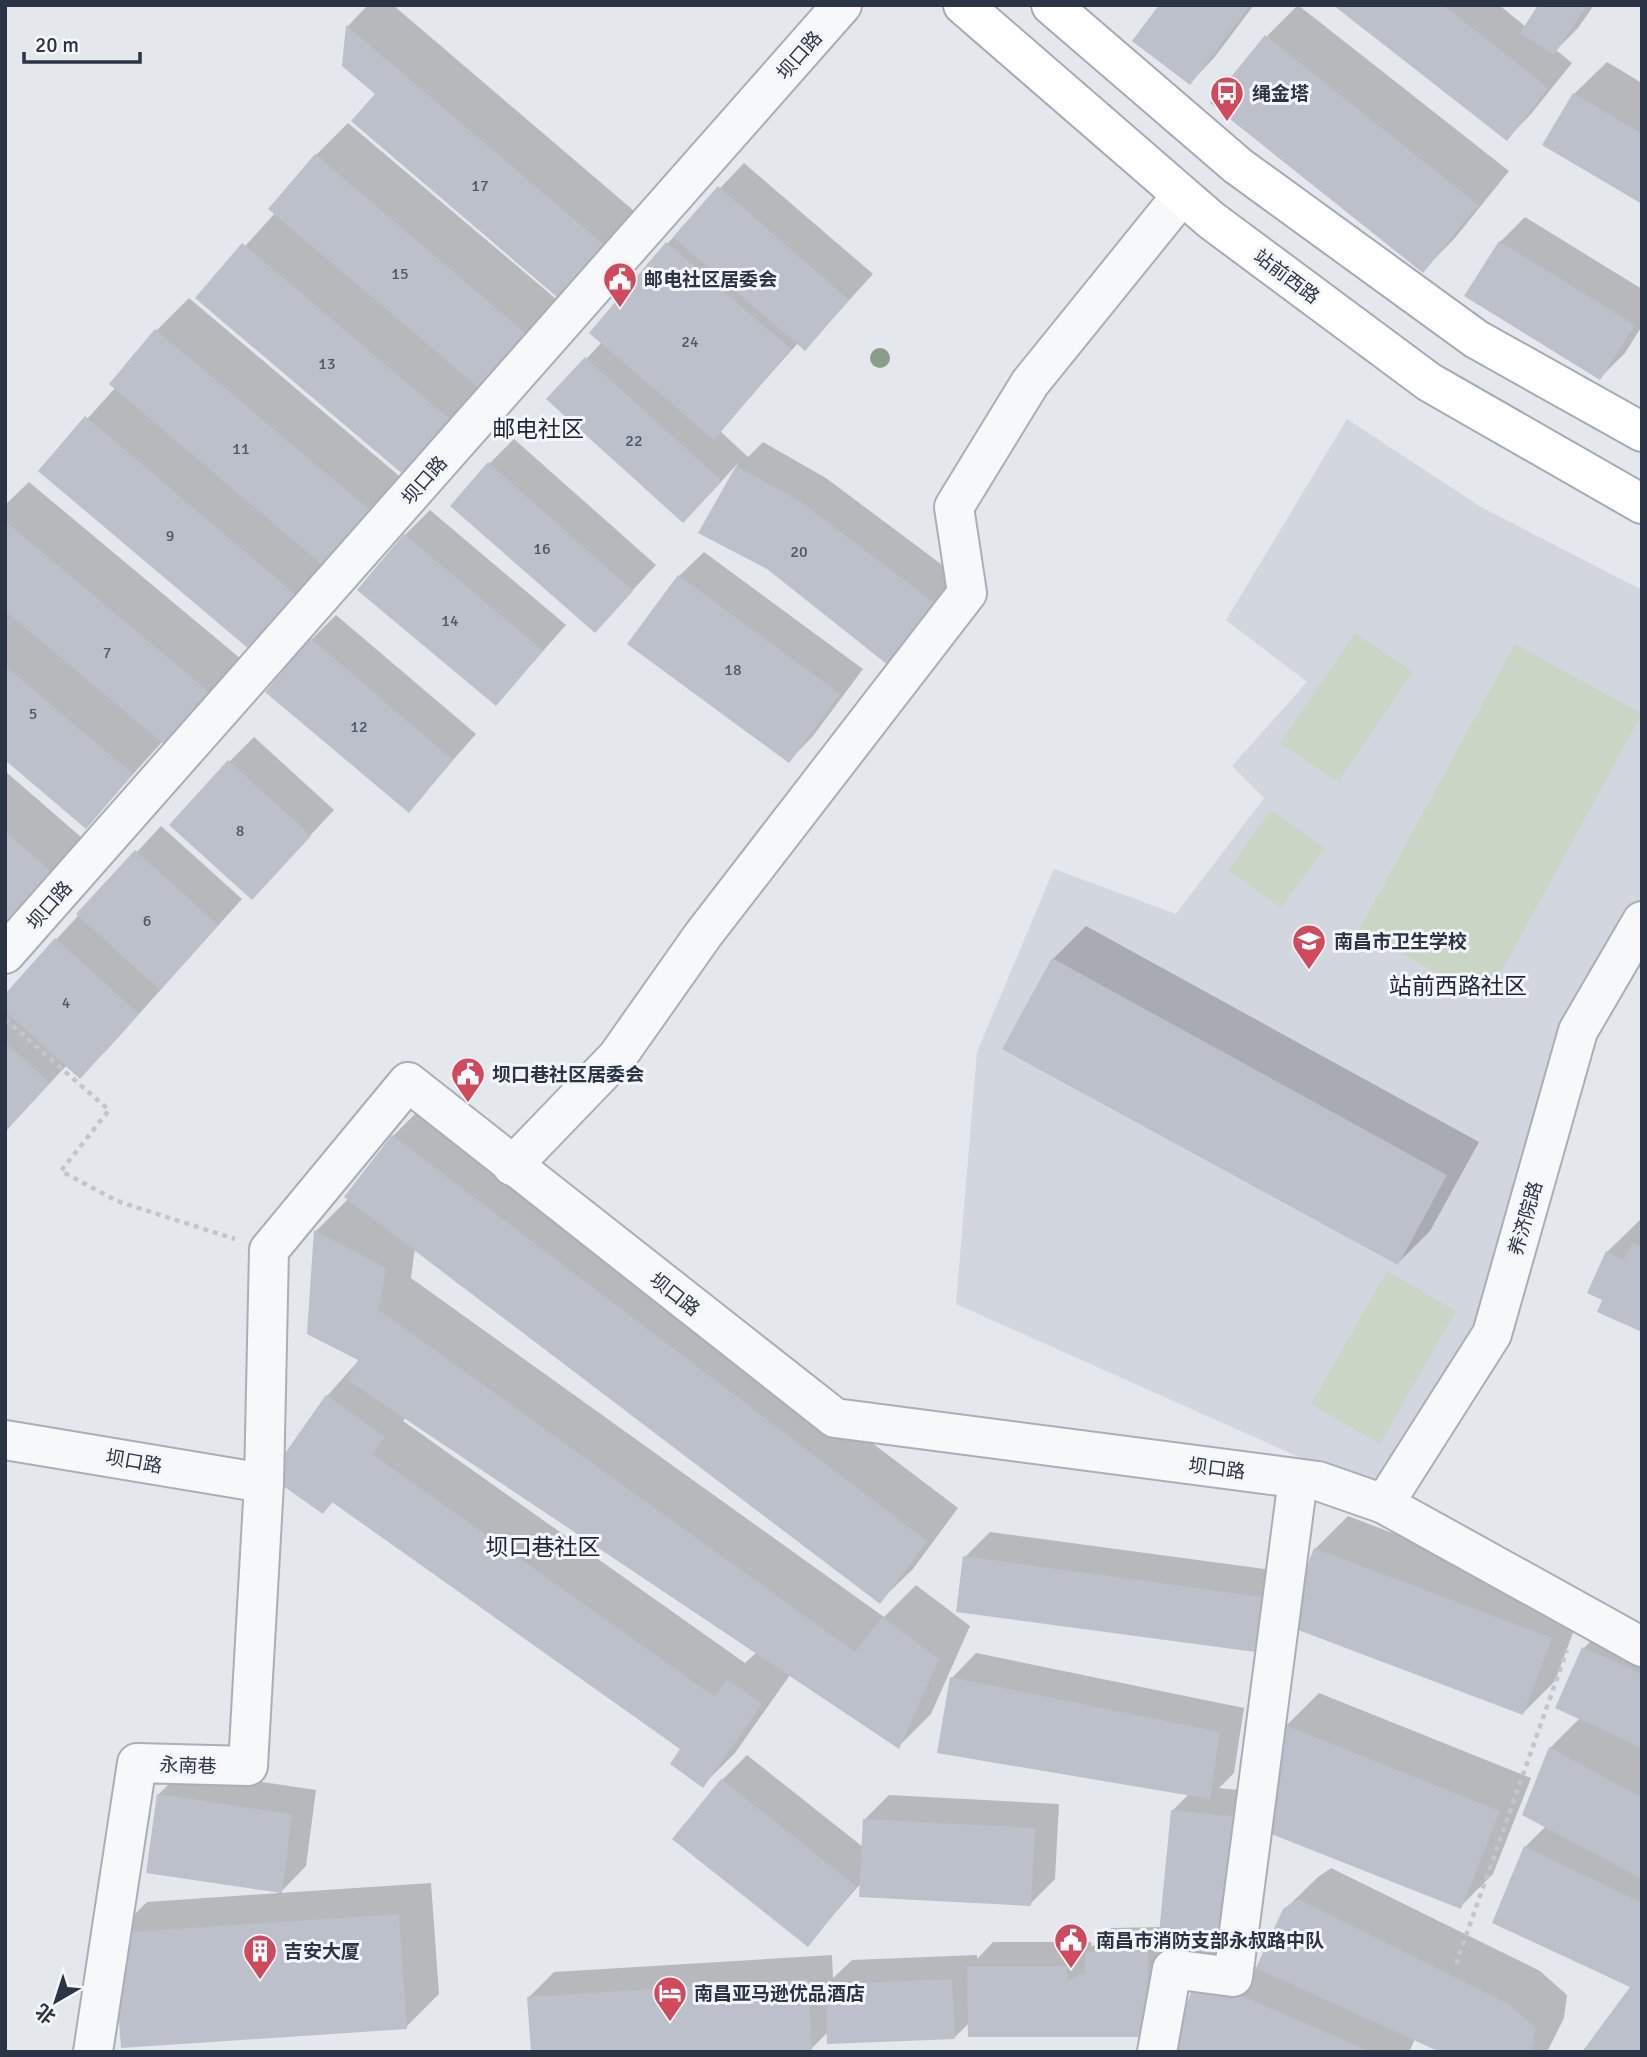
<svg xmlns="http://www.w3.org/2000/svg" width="1647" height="2057" viewBox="0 0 1647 2057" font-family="Signika,'Noto Sans SC',sans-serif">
  <rect width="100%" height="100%" fill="#e4e7ec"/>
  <!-- built -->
  <path fill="#d2d6de" d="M1347,419L1481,507L1642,590V908L1479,1326L1377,1492L956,1304L977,1052L1054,869L1176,914L1264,798L1232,766L1307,682L1226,620Z"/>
  <!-- green -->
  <g fill="#c9d6c5">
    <path d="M1355,633L1413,672L1338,782L1280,743Z"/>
    <path d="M1515,644L1642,714L1486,1000L1359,930Z"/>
    <path d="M1271,810L1325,848L1281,908L1228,870Z"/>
    <path d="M1387,1271L1456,1311L1380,1444L1311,1404Z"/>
  </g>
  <!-- shadow -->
  <g fill="#0003" fill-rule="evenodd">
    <path d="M368,5H393L640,216L596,268L344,66L348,26Z"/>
    <path d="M1161,5H1254L1214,58L1190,83Z"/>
    <path d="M1298,5L1509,171L1455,238L1423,271L1267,36Z"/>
    <path d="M1336,5H1499L1526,27L1540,5H1594L1578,28L1556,50L1572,63L1531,114L1507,139Z"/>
    <path d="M1607,62L1642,83V202L1574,94Z"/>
    <path d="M348,123L562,304L444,447L198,298L275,213L316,155Z"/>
    <path d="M744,163L873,274L805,349L798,343L720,431L748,457L763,442L826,478L965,582L918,642L701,533L738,463L708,496L549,399L602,342L591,333L668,243Z"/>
    <path d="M1525,217L1642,289V326L1625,353L1600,378L1500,242Z"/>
    <path d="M189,298L404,480L288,620L41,470L116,387L111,383L157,330Z"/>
    <path d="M514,439L656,565L595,631L489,464Z"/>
    <path d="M29,482L241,659L197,710L163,741L86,826L5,758V505Z"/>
    <path d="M430,510L566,625L496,704L405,535Z"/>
    <path d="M704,552L863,669L813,736L789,761L679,576Z"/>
    <path d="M336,615L476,734L409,810L311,640Z"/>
    <path d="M254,737L334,810L252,898L229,762Z"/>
    <path d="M5,771L82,838L5,922Z"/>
    <path d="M161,826L242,899L105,1052L67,1065L5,1131V995Z"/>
    <path d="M1086,926L1479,1142L1430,1231L1398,1263L1053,959Z"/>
    <path d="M425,1104L958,1508L913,1569L880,1601L415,1248L411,1278L884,1617L916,1585L970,1626L931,1714L898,1747L790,1675L735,1753L703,1785L683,1749L334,1501L323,1512L327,1396L360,1359L309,1333L316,1231L349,1198L393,1136ZM406,1417L757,1652L745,1663L403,1421Z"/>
    <path d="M1642,1218V1330L1604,1299L1607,1252Z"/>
    <path d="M1348,1516L1583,1606L1555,1681L1523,1713L1287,1624L965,1557L990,1532L1294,1573L1288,1617L1315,1549Z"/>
    <path d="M1616,1616L1642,1627V2052L1632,1986L1525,1847L1546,1826L1550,1748L1580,1718L1584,1648Z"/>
    <path d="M976,1653L1244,1708L1234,1773L1219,1788L1267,1793L1287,1725L1319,1693L1531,1778L1493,1874L1460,1907L1261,1828L1229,1955L1258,1968L1284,1910L1318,1877L1331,1868L1540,1971L1567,1995L1564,2018L1547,2052H1444L1415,2039L1409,2052H1188L1199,1978L1172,1953L1173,2010L969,2023L955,2037L829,2031L812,2048L755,2052H532L529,1997L554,1972L832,1955L833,1978L852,1960L977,1955V1959L993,1942H1091L1092,1947L1111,1928L1162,1927L1172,1811L1189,1794L952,1678Z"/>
    <path d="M747,1755L863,1847L864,1820L889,1795L1059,1804L1055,1879L1030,1904L862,1882L808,1944L722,1780Z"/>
    <path d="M183,1770L316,1790L306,1866L280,1893L431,1883L439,1994L406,2027L115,1934L147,1902L279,1893L158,1795Z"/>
  </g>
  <!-- building -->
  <g fill="#bbc0ca">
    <path d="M1159,5H1250L1190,85L1132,41Z"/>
    <path d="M1333,5H1443L1548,88L1507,141Z"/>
    <path d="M1538,5H1587L1554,55L1520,33Z"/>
    <path d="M346,25L609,249L564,303L351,121L375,94L342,66Z"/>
    <path d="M1265,35L1478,205L1423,273L1210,103Z"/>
    <path d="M1573,93L1642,134V204L1542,145Z"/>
    <path d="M315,154L531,338L485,393L268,209Z"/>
    <path d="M718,186L849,300L805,351L673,237Z"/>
    <path d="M1499,241L1635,325L1600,380L1464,296Z"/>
    <path d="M666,242L791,349L714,440L589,333Z"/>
    <path d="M242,243L459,427L412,482L195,298Z"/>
    <path d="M155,329L373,513L326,568L109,384Z"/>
    <path d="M585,357L722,481L683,523L546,399Z"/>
    <path d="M85,416L302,600L256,655L38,471Z"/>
    <path d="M488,462L633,591L595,633L450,506Z"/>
    <path d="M736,466L801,502L941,608L893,669L767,569L698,533Z"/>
    <path d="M5,521L209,692L165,745L5,611Z"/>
    <path d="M404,534L543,651L496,706L357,590Z"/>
    <path d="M678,575L840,694L789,763L627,644Z"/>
    <path d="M310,638L453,760L409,813L265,692Z"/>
    <path d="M5,666L133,774L86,829L5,760Z"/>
    <path d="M228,760L311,836L252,900L169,825Z"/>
    <path d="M5,831L51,872L5,924Z"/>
    <path d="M135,850L218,925L160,990L76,914Z"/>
    <path d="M55,938L139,1014L80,1079L5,1011V994Z"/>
    <path d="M1052,958L1447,1175L1398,1265L1002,1049Z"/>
    <path d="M5,1042L50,1083L5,1132Z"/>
    <path d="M392,1135L927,1541L880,1604L344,1197Z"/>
    <path d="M314,1230L386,1268L379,1310L855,1652L882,1617L939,1659L899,1749L347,1380L358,1360L307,1334Z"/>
    <path d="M1632,1243L1642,1247V1332L1597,1312L1602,1300L1587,1293L1606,1251L1624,1260Z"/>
    <path d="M326,1395L385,1437L372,1454L715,1697L727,1679L762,1704L703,1788L670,1764L680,1749L332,1502L323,1514L269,1476Z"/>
    <path d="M1314,1548L1552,1638L1523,1715L1285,1625Z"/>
    <path d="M963,1556L1270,1598L1263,1653L956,1612Z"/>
    <path d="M1582,1647L1642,1674V1748L1555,1708Z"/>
    <path d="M950,1677L1220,1732L1210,1799L937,1753Z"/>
    <path d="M1285,1725L1500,1811L1461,1909L1256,1828Z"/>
    <path d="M1549,1747L1642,1798V1879L1522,1815Z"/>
    <path d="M721,1779L856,1886L808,1947L672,1839Z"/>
    <path d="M157,1794L292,1814L282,1893L146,1873Z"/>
    <path d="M1171,1810L1240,1817L1226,1961L1157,1954Z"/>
    <path d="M863,1819L1035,1828L1031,1906L859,1897Z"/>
    <path d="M1524,1846L1642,1903V2052H1582L1630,1987L1492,1923Z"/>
    <path d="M1298,1899L1507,2003L1535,2027L1532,2052H1440L1256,1968L1283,1909Z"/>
    <path d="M399,1914L407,2029L121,2048L113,1933Z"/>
    <path d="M1148,1951L1149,2037H968L967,1966H1067V1980L1085,1973V1952Z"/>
    <path d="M1198,1977L1372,2052H1183L1169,2045Z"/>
    <path d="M808,1979L812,2050L531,2052L527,1997Z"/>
    <path d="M952,1979L955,2039L827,2044L825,1984Z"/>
  </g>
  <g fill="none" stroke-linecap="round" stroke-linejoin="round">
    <!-- minor casing -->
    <g stroke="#a9aeb7" stroke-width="42">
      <g id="minor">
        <path d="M5,954L842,5"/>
        <path d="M512,1166L617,1057L703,935L967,593L954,507L1030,383L1182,195"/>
        <path d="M5,1440L264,1483L269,1250L408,1082L835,1418L1318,1481L1384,1504L1642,1647"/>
        <path d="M1384,1504L1492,1334L1578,1031L1642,921"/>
        <path d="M93,2052L137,1763L248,1766L264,1483"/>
        <path d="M1157,2052L1172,1969L1233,1977L1298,1479"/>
      </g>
    </g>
    <!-- major casing -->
    <g stroke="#a3abb8" stroke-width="42">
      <g id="major">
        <path d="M963,5L1211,220L1429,382L1642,504"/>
        <path d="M1051,5L1238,166L1476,339L1642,432"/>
      </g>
    </g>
    <!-- path -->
    <g stroke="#c2c5cb" stroke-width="4.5" stroke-dasharray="5 5" stroke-linecap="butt">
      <path d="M5,1019L109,1110L61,1171L117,1201L235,1239"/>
      <path d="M1456,1964L1567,1650"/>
    </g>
    <!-- minor -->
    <use href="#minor" stroke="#f7f8fa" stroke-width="38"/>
    <!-- major -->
    <use href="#major" stroke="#fff" stroke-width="38"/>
  </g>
  <!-- trees -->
  <circle fill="#899d89" cx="880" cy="358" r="10"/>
  <!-- icons -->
  <defs>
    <g id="bus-pin" transform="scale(1.75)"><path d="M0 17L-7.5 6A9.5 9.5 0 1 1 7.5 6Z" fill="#d1495b" stroke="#f4f6f9"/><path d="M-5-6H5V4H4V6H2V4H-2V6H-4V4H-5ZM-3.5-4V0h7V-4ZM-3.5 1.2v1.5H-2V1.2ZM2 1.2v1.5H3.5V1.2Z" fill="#fff"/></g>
    <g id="civic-pin" transform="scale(1.75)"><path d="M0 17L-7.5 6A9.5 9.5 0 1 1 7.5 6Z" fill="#d1495b" stroke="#f4f6f9"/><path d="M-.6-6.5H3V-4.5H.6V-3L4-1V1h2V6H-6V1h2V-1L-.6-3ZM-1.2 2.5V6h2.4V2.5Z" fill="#fff"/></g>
    <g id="university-pin" transform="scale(1.75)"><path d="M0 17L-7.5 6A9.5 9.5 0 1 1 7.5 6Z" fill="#d1495b" stroke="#f4f6f9"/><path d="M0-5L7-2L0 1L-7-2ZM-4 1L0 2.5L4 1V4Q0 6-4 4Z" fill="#fff"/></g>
    <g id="building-pin" transform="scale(1.75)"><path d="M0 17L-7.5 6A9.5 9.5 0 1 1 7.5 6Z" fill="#d1495b" stroke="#f4f6f9"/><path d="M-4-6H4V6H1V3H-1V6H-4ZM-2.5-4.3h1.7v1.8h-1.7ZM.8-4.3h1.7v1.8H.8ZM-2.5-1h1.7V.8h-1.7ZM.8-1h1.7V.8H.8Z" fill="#fff"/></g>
    <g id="hotel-pin" transform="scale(1.75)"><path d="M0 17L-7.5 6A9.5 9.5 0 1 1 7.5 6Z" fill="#d1495b" stroke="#f4f6f9"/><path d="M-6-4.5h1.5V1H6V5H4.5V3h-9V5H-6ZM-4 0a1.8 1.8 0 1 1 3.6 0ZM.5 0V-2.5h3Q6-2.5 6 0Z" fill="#fff"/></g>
  </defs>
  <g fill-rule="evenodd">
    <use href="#bus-pin" x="1227" y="93"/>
    <use href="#civic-pin" x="620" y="279"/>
    <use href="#university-pin" x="1309" y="941"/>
    <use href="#civic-pin" x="468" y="1074"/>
    <use href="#civic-pin" x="1071" y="1940"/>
    <use href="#building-pin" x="260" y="1951"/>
    <use href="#hotel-pin" x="670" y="1993"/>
  </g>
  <g text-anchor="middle" stroke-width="6" stroke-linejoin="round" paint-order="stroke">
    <!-- number labels -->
    <g font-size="16" fill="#4f5766">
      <text x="480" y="191">17</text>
      <text x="400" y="279">15</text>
      <text x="690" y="347">24</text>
      <text x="327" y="369">13</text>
      <text x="634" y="446">22</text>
      <text x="241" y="454">11</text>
      <text x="170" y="541">9</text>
      <text x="542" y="554">16</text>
      <text x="799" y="557">20</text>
      <text x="450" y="626">14</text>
      <text x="107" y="658">7</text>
      <text x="733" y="675">18</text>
      <text x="33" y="719">5</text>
      <text x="359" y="732">12</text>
      <text x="240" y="836">8</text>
      <text x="147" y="926">6</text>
      <text x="66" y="1008">4</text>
    </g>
    <!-- street labels -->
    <g font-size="19" fill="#2b3445" stroke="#f4f6f9">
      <text transform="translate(799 55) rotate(-49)" y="7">坝口路</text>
      <text transform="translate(1287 276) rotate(37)" y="7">站前西路</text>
      <text transform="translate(424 480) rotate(-49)" y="7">坝口路</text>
      <text transform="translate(49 905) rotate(-49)" y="7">坝口路</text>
      <text transform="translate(1525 1218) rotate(-74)" y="7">养济院路</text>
      <text transform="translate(675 1294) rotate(38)" y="7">坝口路</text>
      <text transform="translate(134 1461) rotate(10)" y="7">坝口路</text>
      <text transform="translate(1217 1468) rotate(7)" y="7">坝口路</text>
      <text transform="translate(188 1765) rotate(2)" y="7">永南巷</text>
    </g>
    <!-- poi labels -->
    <g font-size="19" font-weight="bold" fill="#2b3445" stroke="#f4f6f9" text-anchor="start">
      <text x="1252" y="100">绳金塔</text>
      <text x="644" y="286">邮电社区居委会</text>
      <text x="1334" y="948">南昌市卫生学校</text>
      <text x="492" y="1081">坝口巷社区居委会</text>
      <text x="1096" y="1947">南昌市消防支部永叔路中队</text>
      <text x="284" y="1958">吉安大厦</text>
      <text x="694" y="2000">南昌亚马逊优品酒店</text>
    </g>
    <!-- quarter labels -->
    <g font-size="23" fill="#1d2536" stroke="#f4f6f9">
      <text x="538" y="437">邮电社区</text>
      <text x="1458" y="994">站前西路社区</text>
      <text x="543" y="1555">坝口巷社区</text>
    </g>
  </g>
  <!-- border -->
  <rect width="1647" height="2057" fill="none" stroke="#2b3445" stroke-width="14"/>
  <!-- north arrow -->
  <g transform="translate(56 2001) rotate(219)" stroke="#f4f6f9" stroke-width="5" paint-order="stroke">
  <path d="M0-5L12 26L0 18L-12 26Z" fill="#2b3445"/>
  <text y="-10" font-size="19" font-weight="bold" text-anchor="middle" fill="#2b3445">北</text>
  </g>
  <!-- scale -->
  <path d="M24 52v10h116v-10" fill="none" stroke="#2b3445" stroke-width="3.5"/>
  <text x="35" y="52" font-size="21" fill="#2b3445" stroke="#f4f6f9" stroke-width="5" paint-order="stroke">20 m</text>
</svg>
